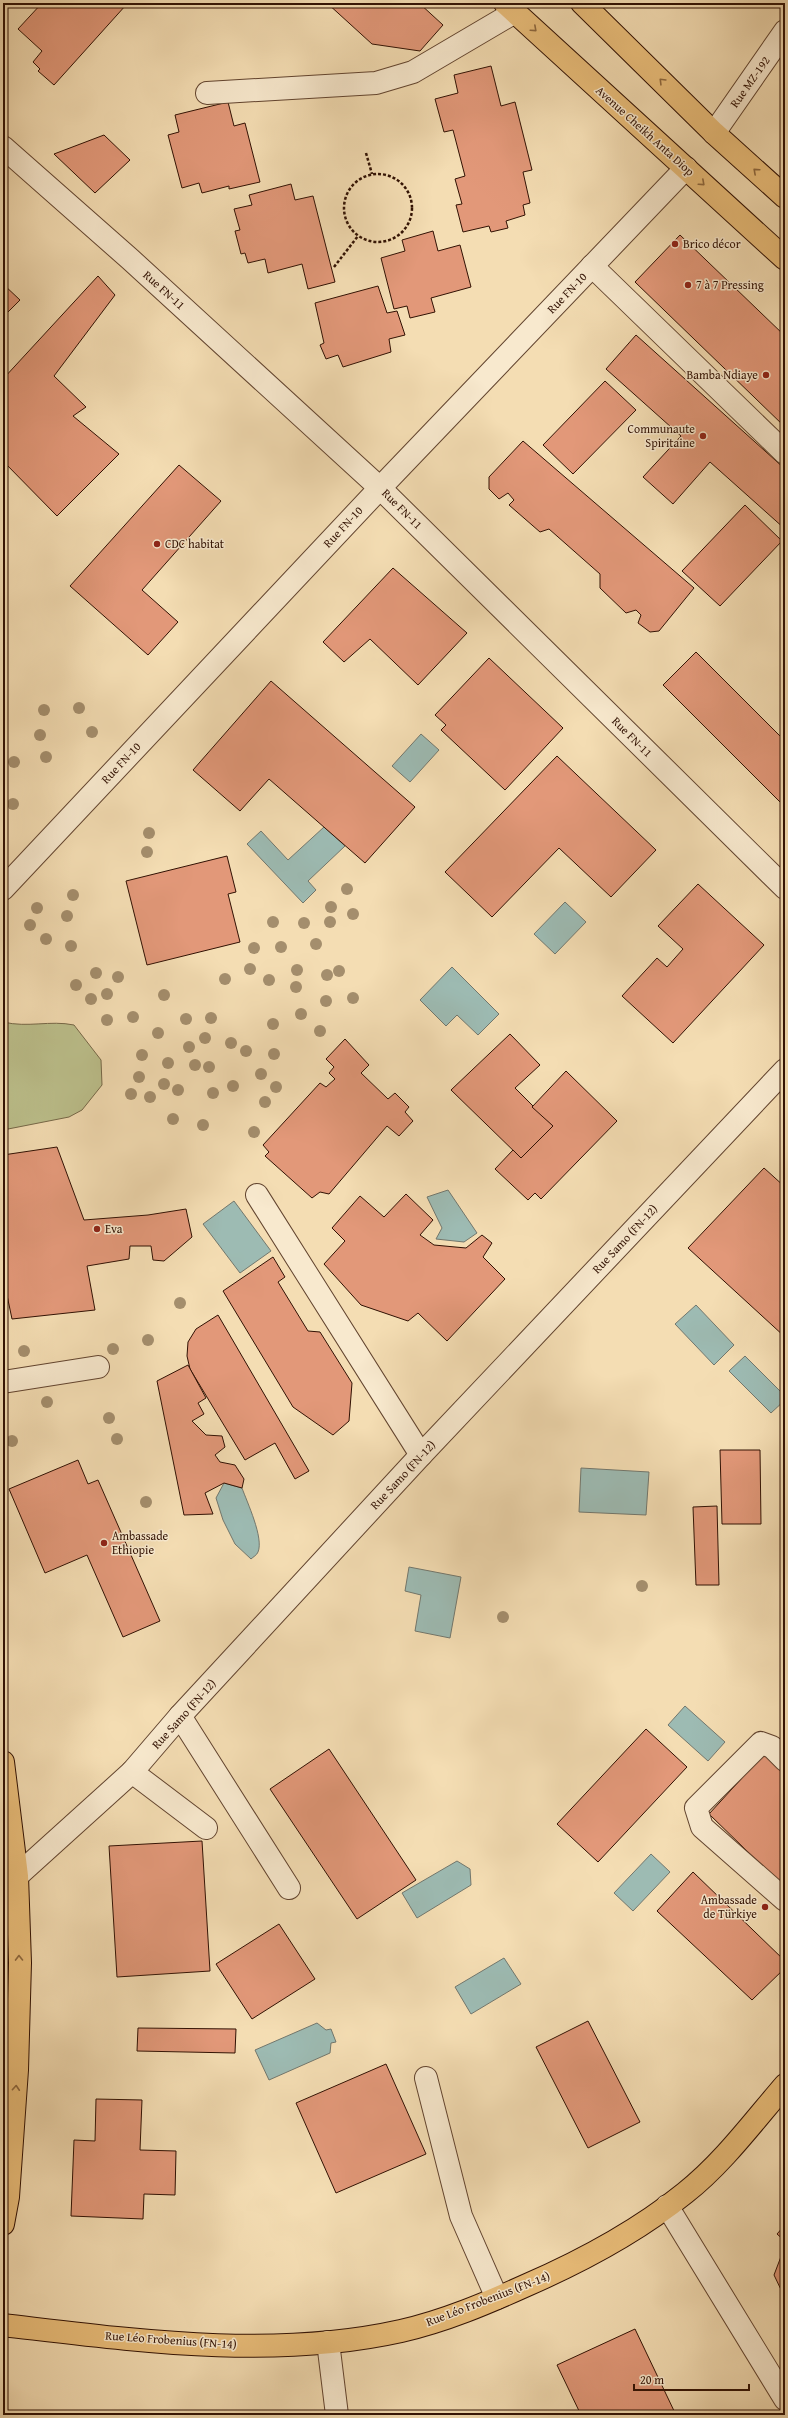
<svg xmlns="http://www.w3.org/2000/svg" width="788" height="2418" viewBox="0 0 788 2418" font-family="'Gentium Book Plus',serif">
  <rect width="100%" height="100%" fill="#f4ddb3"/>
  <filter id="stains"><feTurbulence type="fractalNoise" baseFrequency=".005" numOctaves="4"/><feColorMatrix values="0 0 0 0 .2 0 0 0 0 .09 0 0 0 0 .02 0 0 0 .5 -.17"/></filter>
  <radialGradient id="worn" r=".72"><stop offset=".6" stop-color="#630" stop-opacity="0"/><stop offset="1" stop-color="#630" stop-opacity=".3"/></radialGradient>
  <!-- green -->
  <path fill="#bcc08c" stroke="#766848" d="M3,1022C28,1028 50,1020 74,1025L101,1060L102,1085L82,1110L69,1117L3,1130Z"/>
  <!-- water -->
  <g fill="#9dbbb3" stroke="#72776d">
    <path d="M421,734L439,750L410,782L392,766Z"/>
    <path d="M324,827L345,846L308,881L316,890L303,903L247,844L261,831L288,860Z"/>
    <path d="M565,902L586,922L555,954L534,934Z"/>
    <path d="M452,967L499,1014L478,1035L457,1015L446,1026L420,1000Z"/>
    <path d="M448,1190L477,1233L464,1242L436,1239L442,1228L427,1197Z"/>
    <path d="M234,1201L271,1251L240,1273L203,1224Z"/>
    <path d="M696,1305L734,1345L714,1365L675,1324Z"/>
    <path d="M745,1356L785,1396V1400L771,1413L729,1371Z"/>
    <path d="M581,1468L649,1472L646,1515L579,1512Z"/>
    <path d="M224,1483L242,1488C247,1502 264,1538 258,1552C257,1555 253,1557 251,1559L235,1544L223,1520L216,1498Z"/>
    <path d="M409,1567L461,1577L450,1638L415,1631L421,1595L405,1591Z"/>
    <path d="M685,1706L725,1742L708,1761L668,1725Z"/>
    <path d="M651,1854L670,1872L633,1911L614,1893Z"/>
    <path d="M457,1861L470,1869L471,1885L417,1918L402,1893Z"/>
    <path d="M504,1958L521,1984L471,2014L455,1987Z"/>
    <path d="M317,2023L326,2030L331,2029L336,2042L331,2043L330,2053L269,2080L255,2050Z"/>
  </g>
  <!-- building -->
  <g fill="#e29879" stroke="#311103">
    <path d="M42,3H124L126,5L54,85L38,71L40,69L33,62L42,51L18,29Z"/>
    <path d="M327,3H419L443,25L420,51L372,44Z"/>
    <path d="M491,66L501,106L515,102L532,170L523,172L530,203L523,205L525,215L506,221L508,228L491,232L489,226L463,232L456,205L462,204L455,179L465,176L453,130L444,132L435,99L458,93L454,75Z"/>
    <path d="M228,102L234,126L245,123L260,182L229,189V186L202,193L199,183L182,188L168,135L179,132L175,115Z"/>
    <path d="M104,135L130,160L95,193L54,154Z"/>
    <path d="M291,184L295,200L313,196L335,282L308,289L302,264L268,273L265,259L248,263L245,253L241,254L235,231L240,230L234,209L252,205L249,195Z"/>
    <path d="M433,231L438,251L460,245L471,287L431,298L435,312L410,318L407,306L394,309L381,258L405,251L402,240Z"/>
    <path d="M680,235L785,336V427L635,282Z"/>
    <path d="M98,276L115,295L54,376L86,407L73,416L119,454L57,516L3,461V379Z"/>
    <path d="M3,284L20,300L3,317Z"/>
    <path d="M378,286L387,313L397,311L405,335L389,339L391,352L343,367L338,355L326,359L320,345L324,343L315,303Z"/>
    <path d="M636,335L785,469V529L710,462L673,504L643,477L681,436L606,369Z"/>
    <path d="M605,381L636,410L573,474L543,445Z"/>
    <path d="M523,441L694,588L659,631L650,632L638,623L641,615L636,610L626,613L600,588V574L549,529L540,532L509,505L514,500L508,493L499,499L489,489V477Z"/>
    <path d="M179,465L221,501L142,590L178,622L148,655L70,586Z"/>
    <path d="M745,505L782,541L720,606L682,571Z"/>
    <path d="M393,568L467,633L418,685L370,639L344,662L323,642Z"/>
    <path d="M696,652L785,741V807L663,685Z"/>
    <path d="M489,658L563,728L505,790L441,730L446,725L435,715Z"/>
    <path d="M271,681L415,807L365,863L269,779L240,811L193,770Z"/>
    <path d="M557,756L656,850L611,897L559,848L492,917L445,872Z"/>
    <path d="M227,856L236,892L228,894L240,942L147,965L126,881Z"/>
    <path d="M698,884L764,945L673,1043L622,996L657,958L667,967L683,949L658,926Z"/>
    <path d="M510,1034L540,1065L515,1088L553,1126L521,1158L451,1090Z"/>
    <path d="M345,1039L369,1065L361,1073L388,1099L395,1093L409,1107L405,1112L413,1121L399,1136L387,1126L329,1194L320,1192L312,1198L265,1156L269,1152L263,1145L320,1083L326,1087L335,1079L329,1073L334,1067L326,1059Z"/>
    <path d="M566,1071L617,1121L541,1199L535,1193L528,1200L495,1169L513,1150L521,1158L553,1126L532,1107Z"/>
    <path d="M57,1147L84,1220L148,1215L186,1209L192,1237L164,1261L153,1260L151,1246H130L129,1259L87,1266L95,1310L12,1319L3,1276V1155Z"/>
    <path d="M764,1168L785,1187V1337L688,1248Z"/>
    <path d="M406,1194L433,1220L420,1235L434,1245L466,1248L482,1235L492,1243L483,1257L505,1279L447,1341L418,1313L408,1321L361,1305L324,1264L345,1241L332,1228L360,1196L384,1217Z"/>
    <path d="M273,1257L285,1277L278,1282L308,1331L320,1332L352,1383L349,1421L333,1435L293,1407L223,1291Z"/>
    <path d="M218,1315L309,1471L295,1479L275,1443L245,1460L190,1369L187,1356L188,1342L196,1329Z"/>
    <path d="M188,1365L206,1398L198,1403L204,1414L192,1421L206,1435L222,1436L225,1447L215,1455L220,1462L235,1465L244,1479L242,1488L224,1483L205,1493L213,1514L184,1515L157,1381Z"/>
    <path d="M720,1450H760L761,1524H722Z"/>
    <path d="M78,1460L88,1484L98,1480L160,1621L123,1637L87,1555L45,1573L9,1489Z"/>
    <path d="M717,1506L719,1585H696L693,1507Z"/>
    <path d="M646,1729L687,1767L598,1862L557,1824Z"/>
    <path d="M329,1749L416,1880L357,1919L270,1789Z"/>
    <path d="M764,1754L785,1774V1888L709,1814Z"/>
    <path d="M202,1841L210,1971L117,1977L109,1846Z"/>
    <path d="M693,1872L785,1961V1968L752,2000L657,1911Z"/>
    <path d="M279,1924L315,1979L252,2019L216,1964Z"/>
    <path d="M588,2021L640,2122L588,2148L536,2047Z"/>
    <path d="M138,2028L236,2029L235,2053L137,2051Z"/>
    <path d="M386,2064L426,2154L336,2193L296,2103Z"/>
    <path d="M96,2099L142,2100L140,2150L176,2151L175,2195L144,2194L143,2219L71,2216L74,2140L95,2141Z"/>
    <path d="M785,2225V2241L777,2234Z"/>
    <path d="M785,2246V2298L774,2275Z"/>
    <path d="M635,2329L676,2415H581L557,2365Z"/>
  </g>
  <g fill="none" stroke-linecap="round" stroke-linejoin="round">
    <!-- minor casing -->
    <g stroke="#62442f" stroke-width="24">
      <g id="minor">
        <path d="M207,93L376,83L413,72L515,12"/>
        <path d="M714,133L785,31"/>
        <path d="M3,147L130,259L380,488L785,888"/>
        <path d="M592,266L785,453"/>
        <path d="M3,889L380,488L686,168"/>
        <path d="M257,1195L421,1455"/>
        <path d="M3,1382L98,1367"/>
        <path d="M180,1716L289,1888"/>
        <path d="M785,1760L772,1747L761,1743L696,1808L702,1827L785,1900"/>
        <path d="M132,1772L206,1828"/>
        <path d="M17,1876L132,1772L180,1716L421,1455L785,1070"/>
        <path d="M426,2078L461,2216L497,2298"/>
        <path d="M667,2206L785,2399"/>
        <path d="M328,2342L337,2415"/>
      </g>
    </g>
    <!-- major casing -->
    <g stroke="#311103" stroke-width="24">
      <g id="major">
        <path d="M505,3L785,259"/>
        <path d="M582,3L714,133L785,197"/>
        <path d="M3,2325C133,2340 271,2360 401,2331C445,2321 487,2303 527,2285C582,2261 638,2231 685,2193C723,2163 753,2122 785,2085"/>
      </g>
    </g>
    <!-- highway casing -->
    <g stroke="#311103" stroke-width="24">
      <path id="highway" d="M3,1762L17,1876L20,1963L17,2070L8,2197L3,2224"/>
    </g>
    <!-- path -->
    <g stroke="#311103" stroke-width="2.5" stroke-dasharray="3 2" stroke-linecap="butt">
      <path d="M366,153L372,174"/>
      <circle cx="378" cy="208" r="34"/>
      <path d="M334,267L358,236"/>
    </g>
    <!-- minor -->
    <use href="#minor" stroke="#f8e9ce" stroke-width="22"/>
    <!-- major -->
    <use href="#major" stroke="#eabe7a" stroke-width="22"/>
    <!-- highway -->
    <use href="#highway" stroke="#eabe7a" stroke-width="22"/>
  </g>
  <!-- trees -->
  <g fill="#a48e6d">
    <circle cx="79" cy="708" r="6"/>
    <circle cx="44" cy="710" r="6"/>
    <circle cx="92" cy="732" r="6"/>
    <circle cx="40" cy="735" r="6"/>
    <circle cx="46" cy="757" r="6"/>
    <circle cx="14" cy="762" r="6"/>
    <circle cx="13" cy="804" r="6"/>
    <circle cx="149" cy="833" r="6"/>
    <circle cx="147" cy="852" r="6"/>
    <circle cx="347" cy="889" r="6"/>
    <circle cx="73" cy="895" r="6"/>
    <circle cx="331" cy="907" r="6"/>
    <circle cx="37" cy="908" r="6"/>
    <circle cx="353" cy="914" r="6"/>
    <circle cx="67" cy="916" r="6"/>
    <circle cx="273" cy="922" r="6"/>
    <circle cx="330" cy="922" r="6"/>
    <circle cx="304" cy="923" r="6"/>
    <circle cx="30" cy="925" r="6"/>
    <circle cx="46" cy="939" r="6"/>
    <circle cx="316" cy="944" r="6"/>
    <circle cx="71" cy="946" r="6"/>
    <circle cx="281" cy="947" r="6"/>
    <circle cx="254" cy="948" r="6"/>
    <circle cx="250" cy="969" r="6"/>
    <circle cx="297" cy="970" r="6"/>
    <circle cx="339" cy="971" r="6"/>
    <circle cx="96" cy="973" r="6"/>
    <circle cx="327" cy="975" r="6"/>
    <circle cx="118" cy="977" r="6"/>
    <circle cx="225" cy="979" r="6"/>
    <circle cx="269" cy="980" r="6"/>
    <circle cx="76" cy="985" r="6"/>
    <circle cx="296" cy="987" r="6"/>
    <circle cx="107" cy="994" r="6"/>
    <circle cx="164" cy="995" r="6"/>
    <circle cx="353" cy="998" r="6"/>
    <circle cx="91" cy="999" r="6"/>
    <circle cx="326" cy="1001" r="6"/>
    <circle cx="301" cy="1014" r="6"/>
    <circle cx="133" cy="1017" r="6"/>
    <circle cx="211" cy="1018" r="6"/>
    <circle cx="186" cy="1019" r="6"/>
    <circle cx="107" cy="1020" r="6"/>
    <circle cx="273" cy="1024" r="6"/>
    <circle cx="320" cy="1031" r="6"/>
    <circle cx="158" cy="1033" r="6"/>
    <circle cx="205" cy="1038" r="6"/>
    <circle cx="231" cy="1043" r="6"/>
    <circle cx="189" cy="1047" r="6"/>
    <circle cx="246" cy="1051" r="6"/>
    <circle cx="274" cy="1054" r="6"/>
    <circle cx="142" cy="1055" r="6"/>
    <circle cx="168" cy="1063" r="6"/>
    <circle cx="195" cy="1065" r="6"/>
    <circle cx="209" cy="1067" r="6"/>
    <circle cx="261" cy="1074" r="6"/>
    <circle cx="139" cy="1077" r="6"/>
    <circle cx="164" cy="1084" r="6"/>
    <circle cx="233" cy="1086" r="6"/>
    <circle cx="276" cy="1087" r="6"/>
    <circle cx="178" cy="1090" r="6"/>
    <circle cx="213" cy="1093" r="6"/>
    <circle cx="131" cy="1094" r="6"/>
    <circle cx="150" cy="1097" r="6"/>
    <circle cx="265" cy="1102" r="6"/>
    <circle cx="173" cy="1119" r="6"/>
    <circle cx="203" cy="1125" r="6"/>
    <circle cx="254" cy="1132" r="6"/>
    <circle cx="180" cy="1303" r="6"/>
    <circle cx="148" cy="1340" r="6"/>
    <circle cx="113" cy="1349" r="6"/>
    <circle cx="24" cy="1351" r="6"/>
    <circle cx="47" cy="1402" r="6"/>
    <circle cx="109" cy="1418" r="6"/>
    <circle cx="117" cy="1439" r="6"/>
    <circle cx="12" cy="1441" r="6"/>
    <circle cx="146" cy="1502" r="6"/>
    <circle cx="642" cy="1586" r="6"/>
    <circle cx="503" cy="1617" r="6"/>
  </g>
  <!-- one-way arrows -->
  <defs><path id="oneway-chevron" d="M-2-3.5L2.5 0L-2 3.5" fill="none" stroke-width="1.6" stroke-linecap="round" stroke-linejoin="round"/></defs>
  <g stroke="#8e683e">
    <use href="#oneway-chevron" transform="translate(534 29) rotate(42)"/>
    <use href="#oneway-chevron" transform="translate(662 81) rotate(-135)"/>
    <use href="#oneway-chevron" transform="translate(756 171) rotate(-138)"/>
    <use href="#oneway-chevron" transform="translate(702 183) rotate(42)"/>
    <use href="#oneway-chevron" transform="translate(19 1958) rotate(-91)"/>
    <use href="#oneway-chevron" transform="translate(16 2088) rotate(-86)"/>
  </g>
  <!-- markers -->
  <g fill="#8f2418" stroke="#f8e9ce" stroke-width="1.5">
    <circle cx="675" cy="244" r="4"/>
    <circle cx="688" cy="285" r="4"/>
    <circle cx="766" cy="375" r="4"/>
    <circle cx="703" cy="436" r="4"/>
    <circle cx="157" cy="544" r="4"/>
    <circle cx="97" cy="1229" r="4"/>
    <circle cx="104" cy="1543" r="4"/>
    <circle cx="765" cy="1907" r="4"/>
  </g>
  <g text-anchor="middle" stroke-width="3" stroke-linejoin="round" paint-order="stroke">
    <!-- street labels -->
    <g font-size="12" fill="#311103" stroke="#f8e9ce">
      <text transform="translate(750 82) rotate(-55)" y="4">Rue MZ-192</text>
      <text transform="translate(645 131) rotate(42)" y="4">Avenue Cheikh Anta Diop</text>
      <text transform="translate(164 290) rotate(42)" y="4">Rue FN-11</text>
      <text transform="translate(567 293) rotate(-46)" y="4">Rue FN-10</text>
      <text transform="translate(402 509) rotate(45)" y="4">Rue FN-11</text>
      <text transform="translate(343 527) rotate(-47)" y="4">Rue FN-10</text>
      <text transform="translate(632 737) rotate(45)" y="4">Rue FN-11</text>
      <text transform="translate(121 763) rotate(-47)" y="4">Rue FN-10</text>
      <text transform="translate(625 1239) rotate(-47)" y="4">Rue Samo (FN-12)</text>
      <text transform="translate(403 1475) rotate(-47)" y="4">Rue Samo (FN-12)</text>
      <text transform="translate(184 1714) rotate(-48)" y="4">Rue Samo (FN-12)</text>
      <text transform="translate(488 2299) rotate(-21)" y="4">Rue Léo Frobenius (FN-14)</text>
      <text transform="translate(171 2340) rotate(4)" y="4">Rue Léo Frobenius (FN-14)</text>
    </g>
    <!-- poi labels -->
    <g font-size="12" fill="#311103" stroke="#f8e9ce" text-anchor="start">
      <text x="683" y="248">Brico décor</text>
      <text x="696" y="289">7 à 7 Pressing</text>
      <text x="758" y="379" text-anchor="end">Bamba Ndiaye</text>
      <text x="695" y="433" text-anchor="end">Communaute<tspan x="695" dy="14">Spiritaine</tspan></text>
      <text x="165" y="548">CDC habitat</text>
      <text x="105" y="1233">Eva</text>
      <text x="112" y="1540">Ambassade<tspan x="112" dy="14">Ethiopie</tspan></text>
      <text x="757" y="1904" text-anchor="end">Ambassade<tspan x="757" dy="14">de Türkiye</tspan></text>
    </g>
  </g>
  <!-- margin -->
  <rect width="788" height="2418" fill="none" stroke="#f4ddb3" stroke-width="16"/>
  <rect x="4" y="4" width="780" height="2410" fill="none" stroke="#311103" stroke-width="2"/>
  <rect x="8" y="8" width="772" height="2402" fill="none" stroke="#311103"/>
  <!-- scale -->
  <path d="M634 2384v6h115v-6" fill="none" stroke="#311103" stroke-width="2"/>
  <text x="640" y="2384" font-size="12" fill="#311103" stroke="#f8e9ce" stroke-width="3" paint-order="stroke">20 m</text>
  <rect width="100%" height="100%" filter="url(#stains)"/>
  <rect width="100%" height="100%" fill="url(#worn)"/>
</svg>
